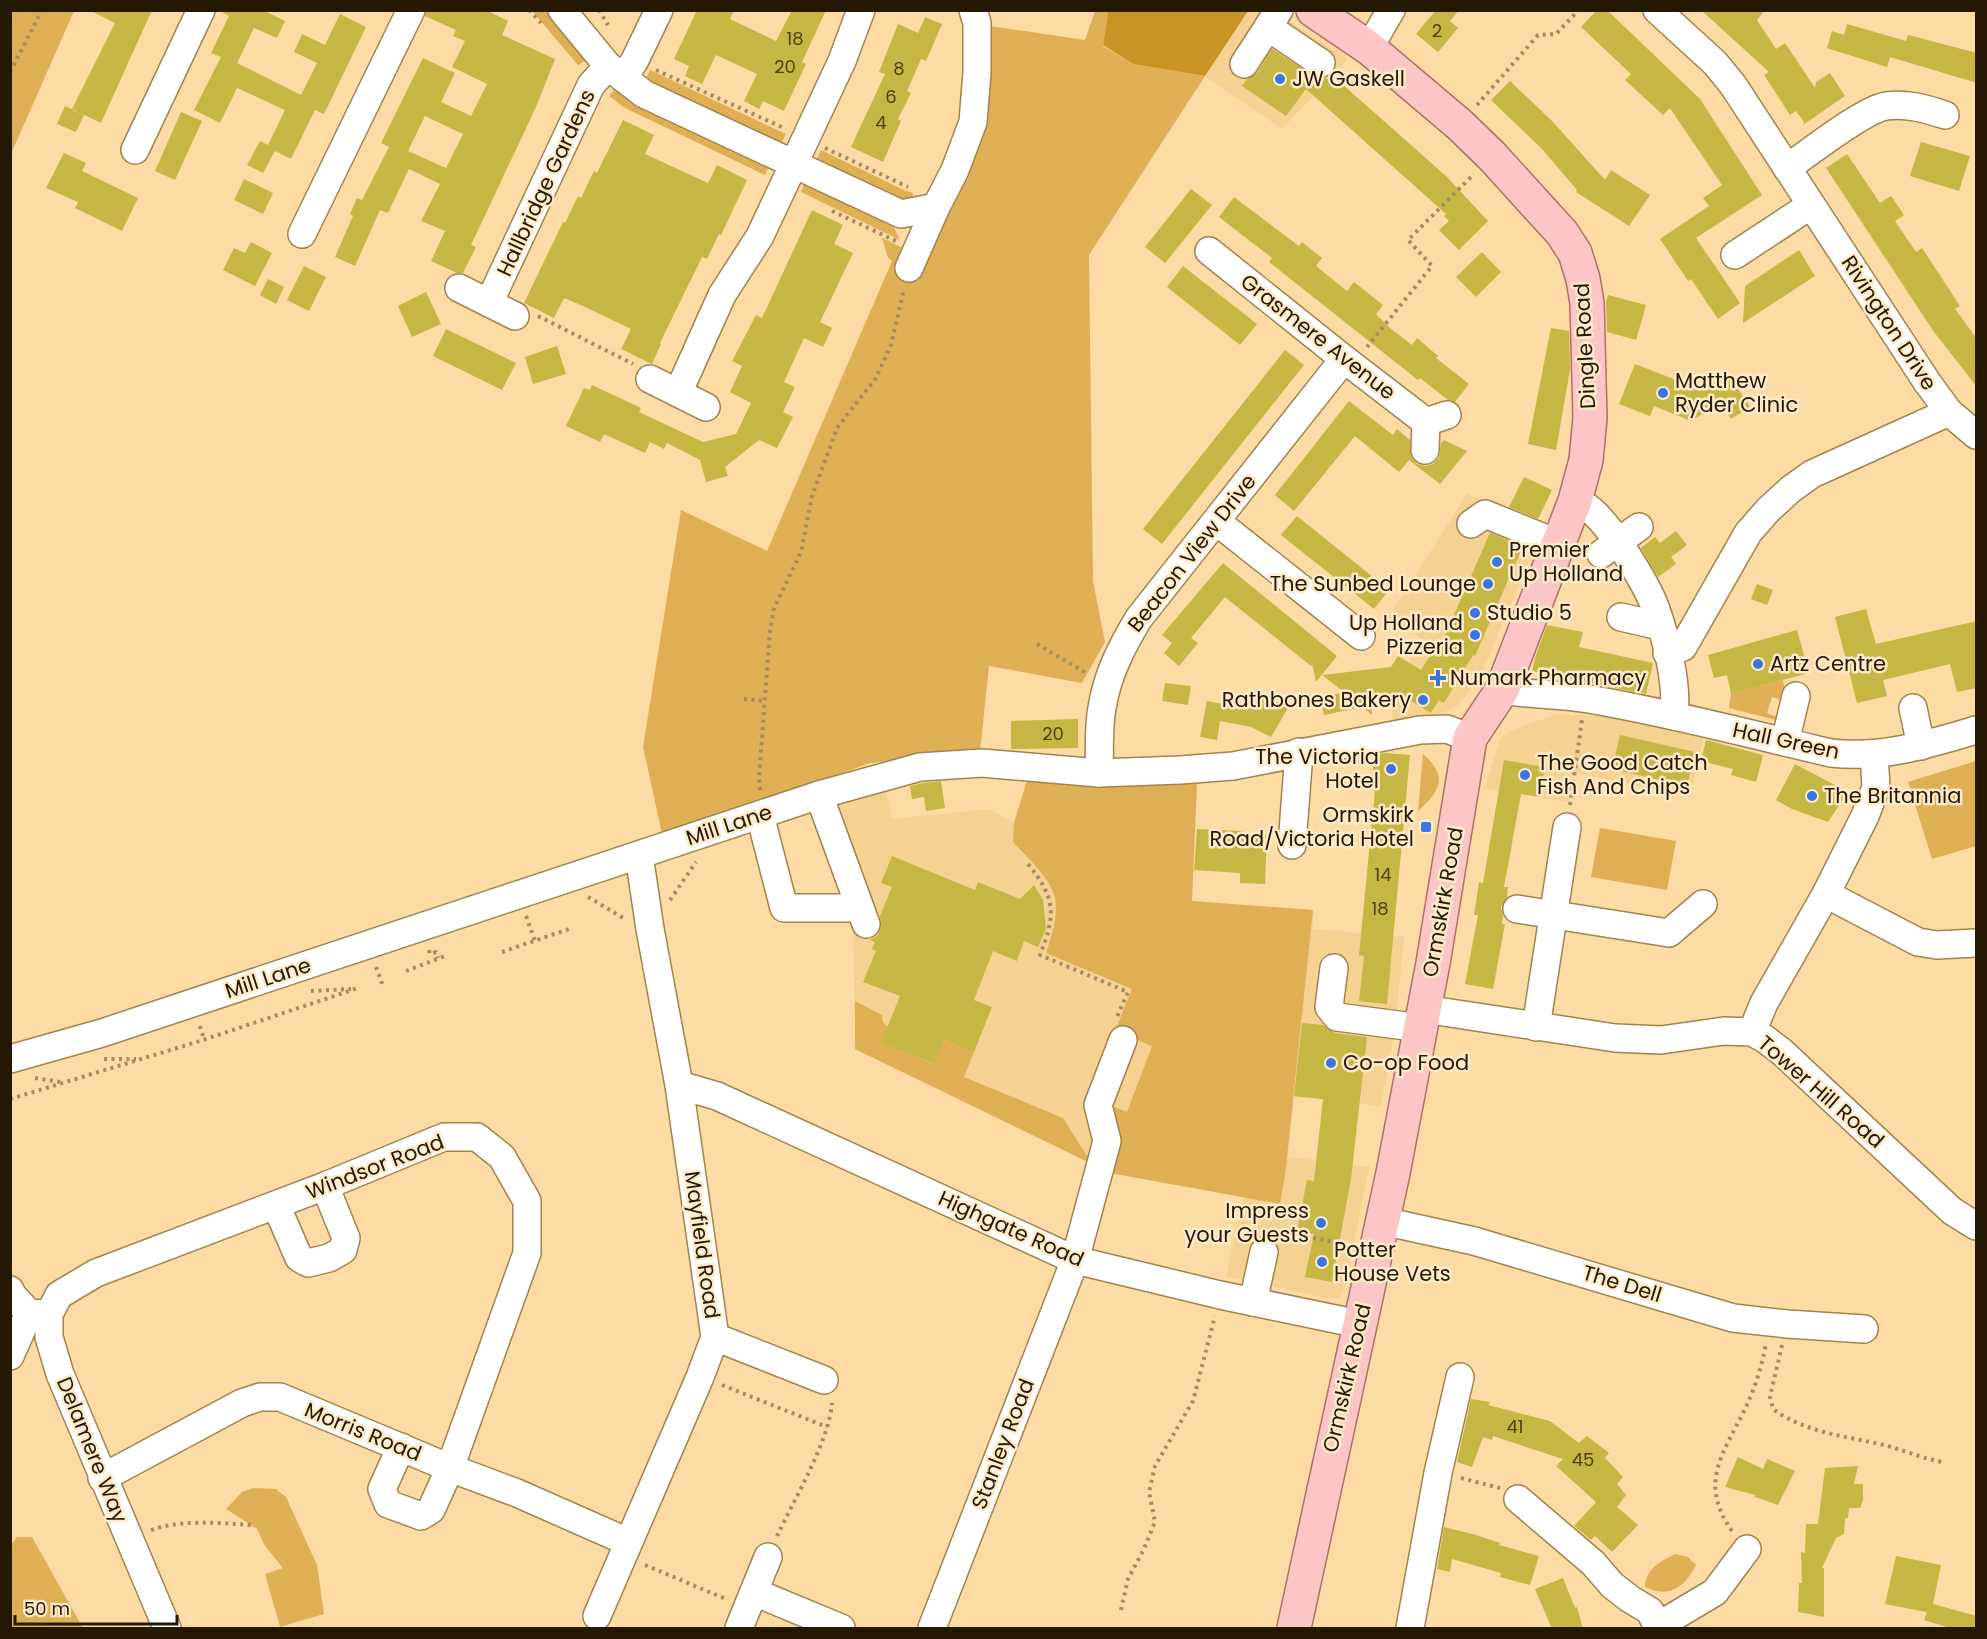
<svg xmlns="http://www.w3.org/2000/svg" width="1987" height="1639" viewBox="0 0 1987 1639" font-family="Poppins,sans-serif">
  <rect width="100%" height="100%" fill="#fcdca4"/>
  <!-- built -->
  <g fill="#f5d192">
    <path d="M1248,11H1273L1348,59L1282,129L1205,76Z"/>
    <path d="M1467,494L1544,526L1487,661L1469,692L1457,706L1442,713L1392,723L1393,688L1423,639L1388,618Z"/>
    <path d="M1557,714L1614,717L1704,737L1690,797L1572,772L1568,802L1485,788L1500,739L1512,730Z"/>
    <path d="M1028,777L1197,783L1192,901L1313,910V929L1404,937L1395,1030L1381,1106L1294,1097L1288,1157L1369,1167L1344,1292L1338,1298L1331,1299L1226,1276L1244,1197L1110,1173L855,1049L853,905L834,807L885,786L892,819L988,809L1014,822Z"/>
  </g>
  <!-- green -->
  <g fill="#dfaf55">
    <path d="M11,10L74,11L11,154L10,11Z"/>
    <path d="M532,11H546L586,60L578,65Z"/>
    <path d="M1095,11H1105L1108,14L1103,46L1133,64L1205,76L1089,255L1093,581L1105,642L1082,683L989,666L980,752L870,763L663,838L643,747L681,510L767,551L892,261L888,258L882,238L903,248L901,264L919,272L990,26L1085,40Z"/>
    <path d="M650,70L786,134L781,144L645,80Z"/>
    <path d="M615,89L769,166L765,175L625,108L609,96Z"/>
    <path d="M821,150L904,190L913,193V199L898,200L816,161Z"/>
    <path d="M805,182L885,220L893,226L900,240L801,192Z"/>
    <path d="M1783,680L1787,701L1772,697L1767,713L1781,718L1780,721L1729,708L1731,694Z"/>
    <path d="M1423,754C1449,777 1440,791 1418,811Z"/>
    <path d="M1976,761V846L1932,859L1908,782Z"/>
    <path d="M1028,777L1197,783L1192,901L1313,910L1285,1176L1280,1204L1110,1173L1109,1105L1127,1112L1152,1046L1115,1031L1132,989L1046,953C1051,938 1059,915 1055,898C1052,880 1026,856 1013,842L1014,823Z"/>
    <path d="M1600,828L1676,841L1667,890L1591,877Z"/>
    <path d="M855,1001L882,1015L883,1022L888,1027L882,1043L933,1064L944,1040L974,1052L964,1077L1063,1118L1092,1164L855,1049Z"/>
    <path d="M253,1488L276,1489L286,1497L317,1565L324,1614L280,1627L265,1574L283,1568L265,1546L257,1529L226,1509L242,1492Z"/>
    <path d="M17,1537H32L83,1628H11V1545Z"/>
    <path d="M1675,1554L1688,1557L1696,1565C1685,1587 1669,1599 1645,1587C1646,1568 1660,1562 1675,1554Z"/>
  </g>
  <!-- forest -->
  <path fill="#c89426" d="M1105,11H1248L1205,76L1133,64L1103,45L1108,14Z"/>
  <!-- building -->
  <g fill="#c6b644" fill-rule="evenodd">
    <path d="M89,10H152L101,123L72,109L115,23Z"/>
    <path d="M218,10H263L285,21L277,38L254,28L237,63L301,95L317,63L294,52L302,34L325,45L340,14L366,27L324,114L315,110L291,159L275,151L263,173L247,165L260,141L268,145L285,110L237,88L220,123L194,110L221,57L211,53L229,16Z"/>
    <path d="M426,10H486L508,21L502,35L555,59L536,107L471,245L476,247L463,273H457L431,261L445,231L421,221L440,184L409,169L388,213L380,210L355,266L335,257L353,216L350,214L357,198L362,200L389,147L381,143L423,58L455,73L441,102L471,116L487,84L452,67L465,41L453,36L456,30L425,16ZM425,116L463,134L446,168L408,151Z"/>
    <path d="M697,10H734L730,19L776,41L792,10H826L802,62L806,64L784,111L763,101L759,109L744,101L757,74L716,55L702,84L685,76L689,66L674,59Z"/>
    <path d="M1436,10H1459L1450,21L1458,28L1438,52L1416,34Z"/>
    <path d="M1597,10H1607L1700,99L1762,195L1696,238L1740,303L1718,319L1691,279L1688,281L1660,239L1709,206L1703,198L1722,185L1670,108L1663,115L1625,80L1631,74L1581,27Z"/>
    <path d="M1701,10H1765L1757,20L1776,49L1785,43L1815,88L1816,82L1830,73L1845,96L1803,125L1804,122L1796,111L1790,115L1764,75L1769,72Z"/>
    <path d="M925,17L942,24L926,61L921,59L907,91L911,93L898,119L901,121L883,162L851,147L885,74L879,72L898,24L918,33Z"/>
    <path d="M1847,24L1906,41L1908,35L1977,53V83L1890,57L1887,67L1827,48L1832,31L1844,35Z"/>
    <path d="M1272,49L1313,76L1330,79L1333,76L1446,176L1488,221L1459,250L1439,230L1449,221L1444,216L1446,214L1306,89L1286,116L1242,86L1247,79L1257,73Z"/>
    <path d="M1510,81L1553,122L1605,180L1611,170L1650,195L1629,226L1576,192L1577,190L1542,149L1491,100Z"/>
    <path d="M65,106L84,115L76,132L57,124Z"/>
    <path d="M181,112L202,121L175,180L155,171Z"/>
    <path d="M623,120L654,135L645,154L708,183L717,165L747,180L721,235L719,234L707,259L702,257L660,343L661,344L652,364L621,349L631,329L583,306L564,298L554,318L524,303L563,222L565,223L578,196L581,198L594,171L597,173Z"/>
    <path d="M1921,142L1970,156L1959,191L1910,176Z"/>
    <path d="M64,153L86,163L82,171L138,198L122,231L75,208L78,202L46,188Z"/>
    <path d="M1847,154L1880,203L1891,196L1904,215L1895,221L1916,252L1922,248L1960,306L1955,309L1977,339V387L1934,332L1826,168Z"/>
    <path d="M244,179L273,193L263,214L234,200Z"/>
    <path d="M1191,189L1212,205L1165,263L1145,247Z"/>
    <path d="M1234,197L1299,246L1302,242L1322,258L1316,266L1347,291L1354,282L1383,305L1376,314L1390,328L1412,345L1417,338L1438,356L1436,358L1469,384L1455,402L1448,400L1420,378L1418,380L1269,262L1272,258L1219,217Z"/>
    <path d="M812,210L843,225L834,244L853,253L820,322L832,328L823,347L804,338L784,382L795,387L783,412L793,417L777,448L759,440L725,467L728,476L706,482L700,460L667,443L664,449L650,442L645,453L604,434L600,442L566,426L584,388L590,390L592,385L641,408L639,412L703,442L736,434L751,403L730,392L742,366L732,361L756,315L762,318Z"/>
    <path d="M251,242L272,253L255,286L223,270L234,248L245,253Z"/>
    <path d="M1799,250L1815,276L1743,323L1745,286Z"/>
    <path d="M1482,252L1501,272L1476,297L1456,277Z"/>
    <path d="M304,266L326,277L309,311L287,300Z"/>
    <path d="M1183,266L1257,324L1240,345L1167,287Z"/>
    <path d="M268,279L284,287L276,304L260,295Z"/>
    <path d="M426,292L441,324L412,337L398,306Z"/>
    <path d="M1608,295L1646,305L1636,340L1607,332L1606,302Z"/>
    <path d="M1551,328L1569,331L1570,370L1556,450L1528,444Z"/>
    <path d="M446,329L516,363L502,390L433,356Z"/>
    <path d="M557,346L566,374L533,384L525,357Z"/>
    <path d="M1285,350L1304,365L1162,544L1143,529Z"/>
    <path d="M1635,364L1702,390L1728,373L1750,407L1731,419L1723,407L1718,410L1715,406L1691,421L1654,406L1650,416L1619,404Z"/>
    <path d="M1349,401L1393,435L1397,429L1410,440L1411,457L1417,464L1425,466L1433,464L1439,458L1441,443L1444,440L1467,451L1440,484L1409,460L1399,472L1355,436L1294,511L1275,495Z"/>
    <path d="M1524,477L1552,490L1538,519L1509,507Z"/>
    <path d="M1297,516L1389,590L1374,609L1281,535Z"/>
    <path d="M1676,531L1687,545L1671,557L1676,564L1658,577L1641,548L1655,537L1660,543Z"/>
    <path d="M1490,533L1523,546L1475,656L1473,655L1444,703L1439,700L1431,713L1401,695L1371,700L1372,715L1362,707L1324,715L1320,698L1344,692L1322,675L1391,667L1398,656L1421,670L1432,653L1436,656Z"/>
    <path d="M1223,563L1337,656L1316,682L1312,664L1311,666L1225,597L1191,638L1198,643L1179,666L1164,653L1172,643L1162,635Z"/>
    <path d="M1757,584L1773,590L1767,605L1751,599Z"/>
    <path d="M1866,609L1876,644L1977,621V688L1957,692L1950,664L1883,680L1887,696L1857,703L1835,617Z"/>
    <path d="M1547,625L1583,632L1579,647L1653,663L1646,694L1532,671L1536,655Z"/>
    <path d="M1797,630L1809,673L1731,694L1727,675L1714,678L1708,655Z"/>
    <path d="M1165,683L1191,686L1188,705L1162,701Z"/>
    <path d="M1255,690L1288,708L1271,737L1251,727L1220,721L1217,740L1200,737L1207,701L1245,708Z"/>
    <path d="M1078,719V748L1011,749V721Z"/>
    <path d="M1620,735L1695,752L1687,786L1612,769Z"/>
    <path d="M1706,740L1763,755L1756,782L1731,775L1733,769L1701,761Z"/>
    <path d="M1384,753L1410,755L1387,1004L1359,1001L1364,956L1359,955L1374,801L1375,783H1372L1374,755Z"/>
    <path d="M1504,760L1545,767L1539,797L1521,794L1504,887H1508L1507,898L1501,907L1503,916L1502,924H1505L1493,989L1465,984L1478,915H1474L1479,882L1483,883Z"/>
    <path d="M1795,764L1848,792L1828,822L1792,809L1776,800Z"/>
    <path d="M941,781L945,808L926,811L924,797L912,799L910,786L923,783Z"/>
    <path d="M1197,829L1243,831V833L1267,835L1265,884L1240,883V873L1194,870Z"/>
    <path d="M892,856L975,890L978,882L1020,899L1034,885L1043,900L1046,929L1038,947L1024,941L1017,961L993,951L974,1000L992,1007L974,1052L944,1040L934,1064L881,1043L900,996L863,982L876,951L872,949L875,942L870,940L878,935L881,927L880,916L892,887L881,883Z"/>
    <path d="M1302,1023L1323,1025L1335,1033L1367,1037L1351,1179L1332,1282L1305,1277L1314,1234L1297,1231L1307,1180L1314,1181L1323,1099L1294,1096Z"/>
    <path d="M1471,1399L1490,1402L1488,1405L1550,1421L1579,1443L1587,1436L1609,1453L1605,1458L1623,1477L1617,1484L1626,1495L1617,1507L1638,1525L1612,1552L1595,1536L1591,1540L1574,1526L1596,1502L1556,1466L1563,1459L1493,1436L1492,1440L1483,1437L1472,1467L1457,1462Z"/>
    <path d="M1738,1457L1763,1469L1767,1459L1795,1471L1778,1505L1755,1497V1495L1725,1487Z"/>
    <path d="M1858,1466L1854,1484H1863V1500L1860,1508H1849L1848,1518H1845L1844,1534L1836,1538L1822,1568H1824V1617L1798,1612L1799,1583H1802L1801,1552L1805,1553L1806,1524H1818L1825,1468Z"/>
    <path d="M1444,1527L1476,1535L1500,1543L1499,1545L1539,1556L1530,1585L1500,1577L1501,1573L1452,1559L1450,1572L1437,1569Z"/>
    <path d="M1896,1556L1941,1565L1933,1604L1977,1616V1629H1953L1924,1620L1927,1612L1885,1604Z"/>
    <path d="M1563,1578L1575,1608L1577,1607L1583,1629H1552L1535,1589Z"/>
  </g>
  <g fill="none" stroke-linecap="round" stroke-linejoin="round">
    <!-- minor casing -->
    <g stroke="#a1834e" stroke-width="30">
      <g id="minor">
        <path d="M562,10L608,66L644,94L901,214L936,207"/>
        <path d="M1657,10L1715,63L1733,85L1927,382L1949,412L1976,435"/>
        <path d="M1268,27L1321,63"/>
        <path d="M1369,48L1391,10"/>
        <path d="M1244,64L1279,10"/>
        <path d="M623,78L635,60L659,10"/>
        <path d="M135,150L201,10"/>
        <path d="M1787,168C1809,153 1863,110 1886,106C1907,103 1926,109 1945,115"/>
        <path d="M302,234L411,10"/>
        <path d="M1209,251L1344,359L1426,422"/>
        <path d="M1735,255L1811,205"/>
        <path d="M909,268L936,207L955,170L973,122L977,72V23L973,10"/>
        <path d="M459,288L515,316"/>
        <path d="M489,303L591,85L608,66"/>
        <path d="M650,379L706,407"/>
        <path d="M678,393L722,295L760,236L842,61L861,10"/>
        <path d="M1425,450L1426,422L1447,415"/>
        <path d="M1575,501C1581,504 1587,506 1591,510C1612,528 1645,581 1655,607C1666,637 1678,683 1674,716"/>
        <path d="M1216,521L1361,636"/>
        <path d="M1471,524L1485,514L1559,544"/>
        <path d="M1601,554L1639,527"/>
        <path d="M1621,617L1660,626"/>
        <path d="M1667,653L1683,647L1748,533L1768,510L1791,489L1812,474L1949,412"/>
        <path d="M1502,690C1531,695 1560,694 1589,699C1670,713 1750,734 1831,753C1881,759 1929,744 1976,730"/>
        <path d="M1913,708L1921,746"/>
        <path d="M1785,742L1796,696"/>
        <path d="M1099,773C1100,752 1098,729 1102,708C1107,675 1122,646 1139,618L1344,359"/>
        <path d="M819,795L866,924"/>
        <path d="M760,815L784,908H848"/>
        <path d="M1292,845L1299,752"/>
        <path d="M1826,894L1918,942L1937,945L1976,943"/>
        <path d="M1517,909L1669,933L1703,904"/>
        <path d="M1334,968L1329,1007L1337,1017L1421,1028"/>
        <path d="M1424,1009L1615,1038L1661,1040L1724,1031L1752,1032L1765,1039L1782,1052L1952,1211L1976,1226"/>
        <path d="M1536,1027L1567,827"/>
        <path d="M1752,1032L1764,1003L1826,894L1865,816L1876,787L1874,754"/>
        <path d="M10,1059L102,1033L819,795L920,767L982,763L1099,773L1180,770L1233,766L1420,730L1447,729L1470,738"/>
        <path d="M679,1085L717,1096L1075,1260L1220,1295L1359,1324"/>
        <path d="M276,1205L299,1258L308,1263L329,1258L343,1250L346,1238L325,1186"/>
        <path d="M1383,1221L1474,1241L1733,1318L1787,1324L1864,1329"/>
        <path d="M10,1290L13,1296L29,1313L49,1314V1337L60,1374L167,1628"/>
        <path d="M1253,1302L1264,1252"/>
        <path d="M49,1314L59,1295L96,1273L325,1186L444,1137H477L502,1157L527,1201V1253L450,1468L431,1510L421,1516L388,1504L382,1489L401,1447"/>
        <path d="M715,1337L824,1380"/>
        <path d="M10,1356L29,1313"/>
        <path d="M102,1478L242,1403L260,1397H280L450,1468L517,1493L628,1542"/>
        <path d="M1518,1499L1593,1563L1612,1585L1630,1599L1650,1611L1658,1628"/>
        <path d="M754,1592L841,1628"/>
        <path d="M597,1616L700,1377L715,1337L679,1085L650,929L639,855"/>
        <path d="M1658,1626L1715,1592L1747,1549"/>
        <path d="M739,1628L768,1557"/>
        <path d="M932,1628L1075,1260L1107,1141L1098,1105L1123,1040"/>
        <path d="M1410,1628L1438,1473L1460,1377"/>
      </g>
    </g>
    <!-- major casing -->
    <g stroke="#ae7068" stroke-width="36">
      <path id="major" d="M1294,1628L1393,1173L1433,963L1470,738L1502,690L1575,501L1586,460L1590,418L1587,303L1583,279L1575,253L1562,233L1492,156L1460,125L1369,48L1313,10"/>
    </g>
    <!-- path -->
    <g stroke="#a38c62" stroke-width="4" stroke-dasharray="3 4.5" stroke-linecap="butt">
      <path d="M529,10L541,23"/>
      <path d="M599,10L608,25"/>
      <path d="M656,70L786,129"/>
      <path d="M10,72L42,10"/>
      <path d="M1477,105L1538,35L1556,34L1579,10"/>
      <path d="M825,148L908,187"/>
      <path d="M832,211L896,241"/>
      <path d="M538,316L633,364"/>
      <path d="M1367,347L1432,266L1408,240L1474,174"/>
      <path d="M1037,644L1088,674"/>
      <path d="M744,699L765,701"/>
      <path d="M760,790L759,778L770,630L774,608L801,552L812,496L832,442L837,428L876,378L891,345L904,289"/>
      <path d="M1570,805L1582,720"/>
      <path d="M1028,864C1056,898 1056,915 1040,955L1128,992L1116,1019"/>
      <path d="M588,897L625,919"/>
      <path d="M670,900L696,862"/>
      <path d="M526,916L535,941"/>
      <path d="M429,950L430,954L436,952L438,958"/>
      <path d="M502,952L572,928"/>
      <path d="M376,967L383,986"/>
      <path d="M406,971L445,956"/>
      <path d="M311,991L351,989"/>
      <path d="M200,1026L204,1039"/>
      <path d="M104,1059H136"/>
      <path d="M35,1078L60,1082"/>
      <path d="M10,1099L200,1041L358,988"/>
      <path d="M1313,1238L1351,1245"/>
      <path d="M1782,1345L1770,1397L1773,1409C1806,1433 1845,1436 1884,1445C1904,1450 1923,1459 1943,1462"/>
      <path d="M722,1385L827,1427"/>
      <path d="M1461,1478L1500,1488"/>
      <path d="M151,1530C183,1519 217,1523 251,1525"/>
      <path d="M1732,1531C1698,1483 1723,1454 1745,1409C1755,1388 1762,1366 1766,1343"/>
      <path d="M777,1536C794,1500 829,1441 832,1403"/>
      <path d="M645,1565L726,1599"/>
      <path d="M1121,1610L1128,1579L1143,1551L1155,1522L1149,1492L1155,1466L1193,1401L1215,1316"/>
    </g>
    <!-- minor -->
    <use href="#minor" stroke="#fff" stroke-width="27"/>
    <!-- major -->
    <use href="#major" stroke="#fbc6c5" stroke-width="33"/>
  </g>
  <!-- markers -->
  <g fill="#3976e5" stroke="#ffebca" stroke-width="2">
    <circle cx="1280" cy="79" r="6"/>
    <circle cx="1663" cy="393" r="6"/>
    <circle cx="1497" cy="562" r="6"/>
    <circle cx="1488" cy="584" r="6"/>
    <circle cx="1475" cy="613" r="6"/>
    <circle cx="1475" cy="635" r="6"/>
    <circle cx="1758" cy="664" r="6"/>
    <path d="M1435 669h6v6h6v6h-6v6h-6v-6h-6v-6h6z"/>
    <circle cx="1423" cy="700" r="6"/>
    <circle cx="1391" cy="769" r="6"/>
    <circle cx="1525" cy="775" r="6"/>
    <circle cx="1812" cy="796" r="6"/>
    <rect x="1420" y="821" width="12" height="12" rx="3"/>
    <circle cx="1331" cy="1063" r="6"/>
    <circle cx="1321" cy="1223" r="6"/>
    <circle cx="1322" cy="1262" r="6"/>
  </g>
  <g text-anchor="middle" stroke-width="5" stroke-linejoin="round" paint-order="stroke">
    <!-- number labels -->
    <g font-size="18" fill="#4c4013">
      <text x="1437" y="37">2</text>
      <text x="795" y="45">18</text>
      <text x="785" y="73">20</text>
      <text x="899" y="75">8</text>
      <text x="891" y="103">6</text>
      <text x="881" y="129">4</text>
      <text x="1053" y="740">20</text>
      <text x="1383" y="881">14</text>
      <text x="1380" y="915">18</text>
      <text x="1515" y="1433">41</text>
      <text x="1583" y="1466">45</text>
    </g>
    <!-- poi labels -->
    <g font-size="21" fill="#241803" stroke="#ffebca" text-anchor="start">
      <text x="1292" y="86">JW Gaskell</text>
      <text x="1675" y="388">Matthew<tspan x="1675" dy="24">Ryder Clinic</tspan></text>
      <text x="1509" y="557">Premier<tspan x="1509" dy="24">Up Holland</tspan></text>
      <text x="1476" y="591" text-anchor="end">The Sunbed Lounge</text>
      <text x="1487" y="620">Studio 5</text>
      <text x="1463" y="630" text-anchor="end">Up Holland<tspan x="1463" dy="24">Pizzeria</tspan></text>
      <text x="1770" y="671">Artz Centre</text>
      <text x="1450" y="685">Numark Pharmacy</text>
      <text x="1411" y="707" text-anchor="end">Rathbones Bakery</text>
      <text x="1379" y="764" text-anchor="end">The Victoria<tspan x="1379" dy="24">Hotel</tspan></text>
      <text x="1537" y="770">The Good Catch<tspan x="1537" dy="24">Fish And Chips</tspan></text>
      <text x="1824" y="803">The Britannia</text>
      <text x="1414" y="822" text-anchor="end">Ormskirk<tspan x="1414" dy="24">Road/Victoria Hotel</tspan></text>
      <text x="1343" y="1070">Co-op Food</text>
      <text x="1309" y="1218" text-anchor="end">Impress<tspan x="1309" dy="24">your Guests</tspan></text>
      <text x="1334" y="1257">Potter<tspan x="1334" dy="24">House Vets</tspan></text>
    </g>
    <!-- street labels -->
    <g font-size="21" fill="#241803" stroke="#ffebca">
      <text transform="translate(546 183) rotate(-65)" y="7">Hallbridge Gardens</text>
      <text transform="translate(1889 323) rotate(57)" y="7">Rivington Drive</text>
      <text transform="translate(1318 337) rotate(38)" y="7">Grasmere Avenue</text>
      <text transform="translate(1585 346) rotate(-93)" y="7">Dingle Road</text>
      <text transform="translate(1192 553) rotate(-52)" y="7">Beacon View Drive</text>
      <text transform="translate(1786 741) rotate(12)" y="7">Hall Green</text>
      <text transform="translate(729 825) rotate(-18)" y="7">Mill Lane</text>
      <text transform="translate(1443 902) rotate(-80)" y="7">Ormskirk Road</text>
      <text transform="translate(268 978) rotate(-18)" y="7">Mill Lane</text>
      <text transform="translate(1821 1092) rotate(41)" y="7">Tower Hill Road</text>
      <text transform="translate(375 1167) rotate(-21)" y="7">Windsor Road</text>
      <text transform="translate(1011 1229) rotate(24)" y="7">Highgate Road</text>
      <text transform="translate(702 1245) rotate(82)" y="7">Mayfield Road</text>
      <text transform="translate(1622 1284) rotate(17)" y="7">The Dell</text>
      <text transform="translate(1347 1378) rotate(-77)" y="7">Ormskirk Road</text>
      <text transform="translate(363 1432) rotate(22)" y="7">Morris Road</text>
      <text transform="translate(1003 1444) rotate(-69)" y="7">Stanley Road</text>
      <text transform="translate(92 1450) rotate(68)" y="7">Delamere Way</text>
    </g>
  </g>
  <!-- border -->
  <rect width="1987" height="1639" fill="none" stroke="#241803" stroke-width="24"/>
  <!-- scale -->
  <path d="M15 1615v9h162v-9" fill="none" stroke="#241803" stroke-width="3"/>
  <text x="24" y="1615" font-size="18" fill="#241803" stroke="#ffebca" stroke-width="4.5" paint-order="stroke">50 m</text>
</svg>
